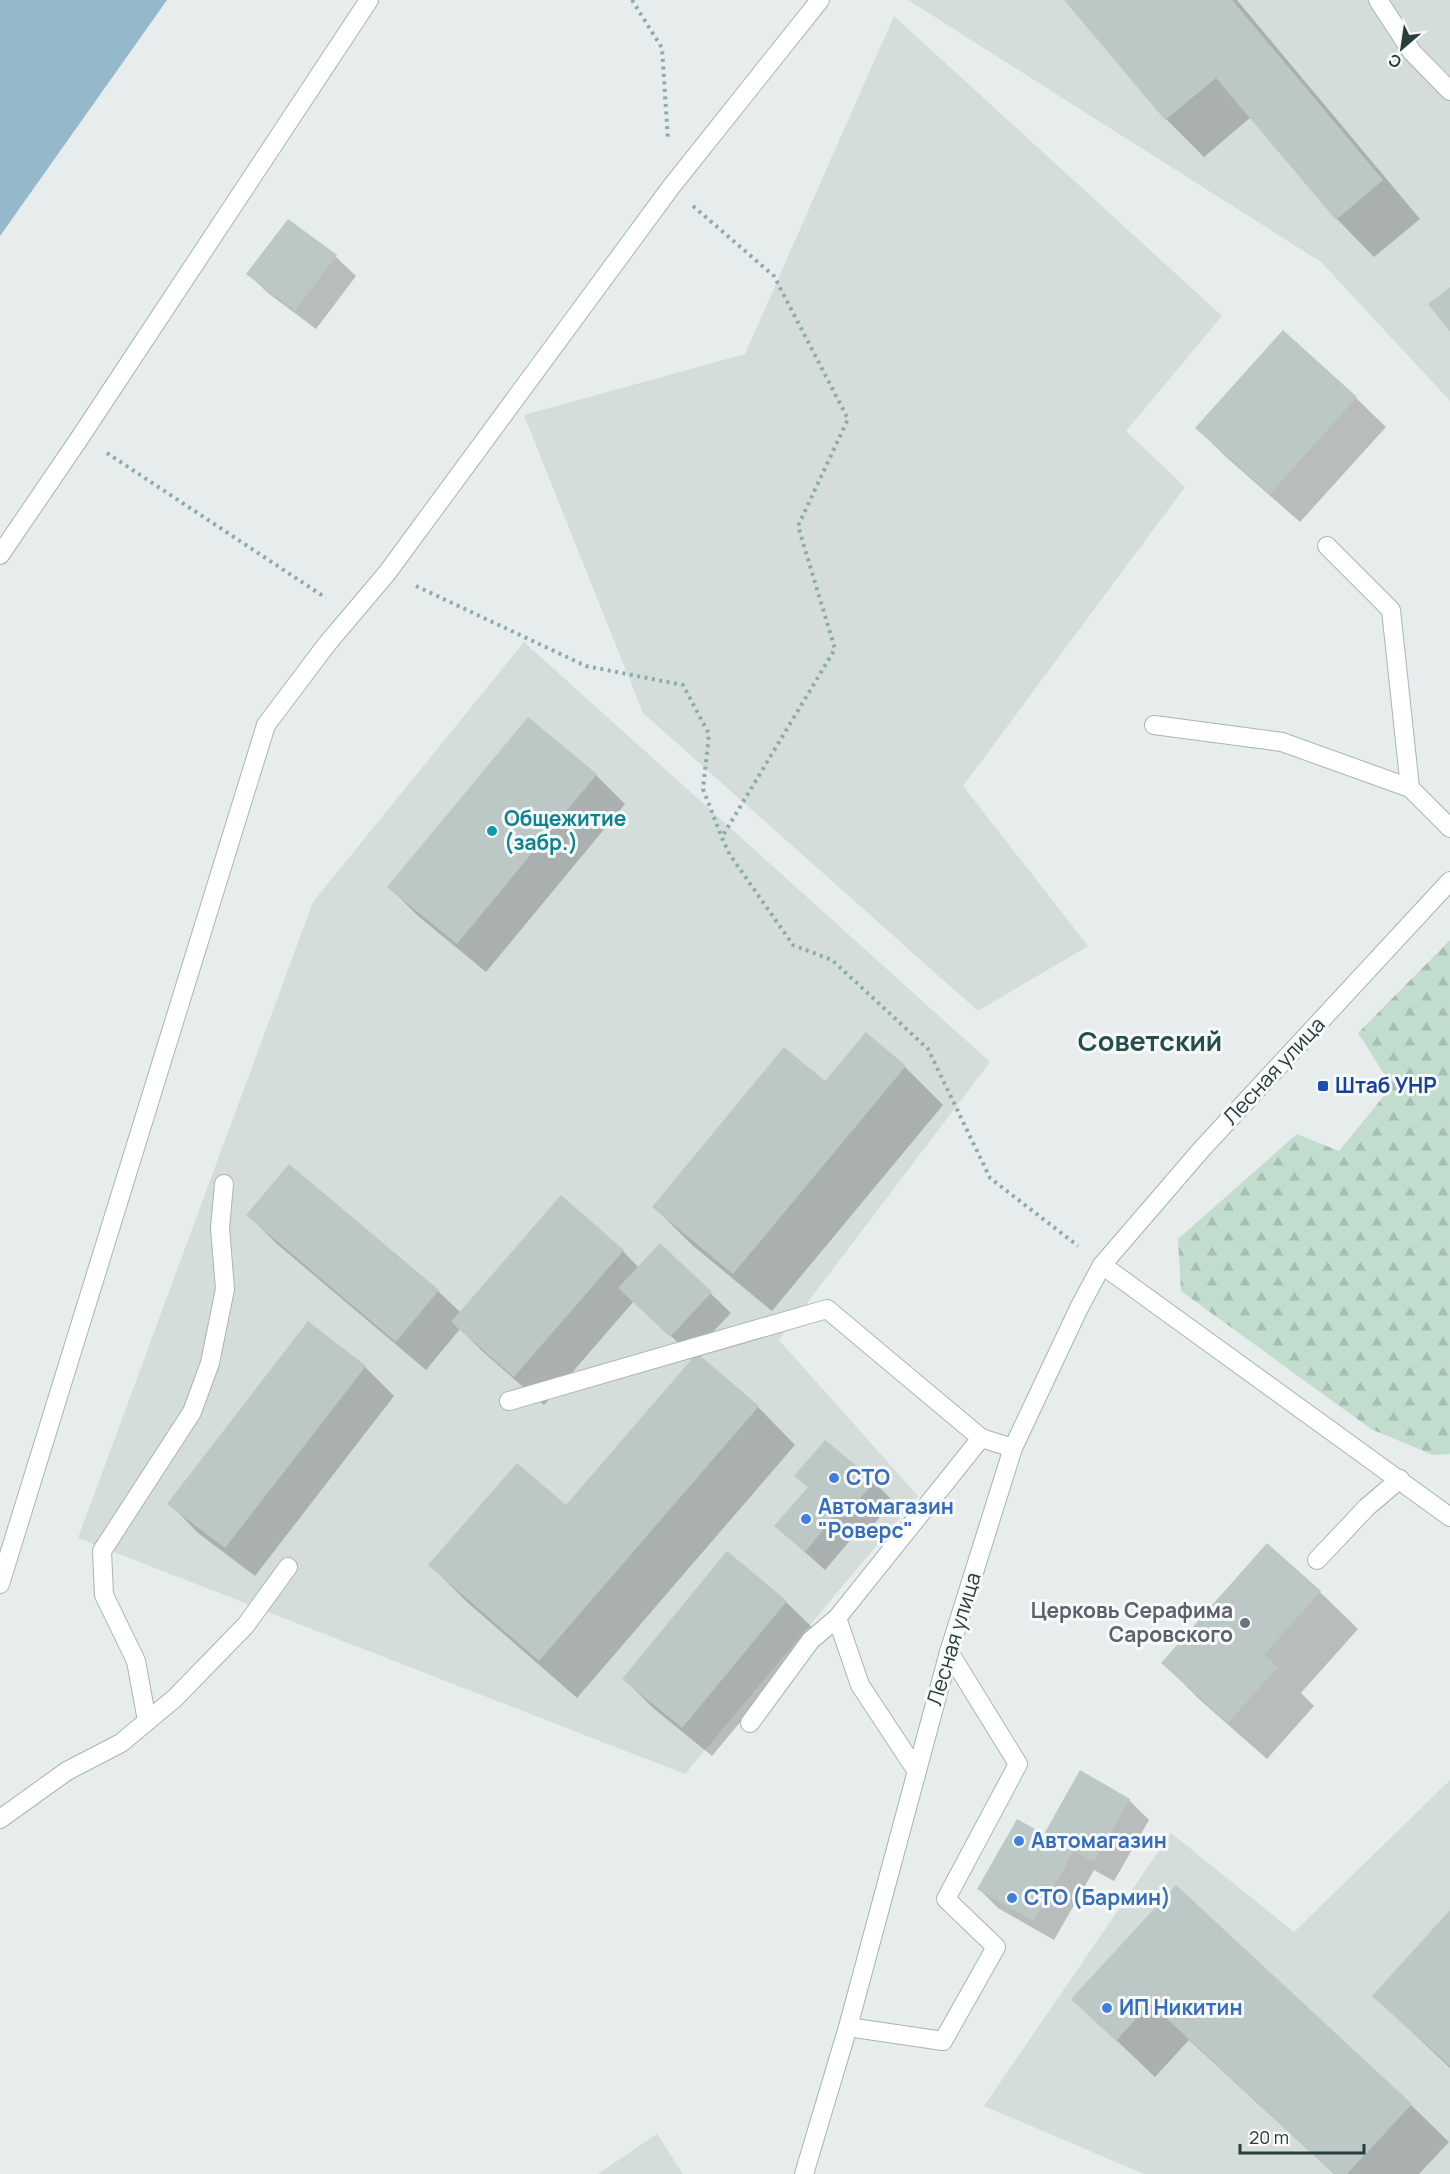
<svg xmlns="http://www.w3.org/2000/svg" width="1450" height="2174" viewBox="0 0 1450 2174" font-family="Manrope,sans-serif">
  <defs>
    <pattern id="forest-firs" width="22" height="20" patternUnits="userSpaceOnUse" patternTransform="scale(1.5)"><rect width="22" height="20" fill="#c2dcce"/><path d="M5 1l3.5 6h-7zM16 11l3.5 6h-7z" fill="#a7beb2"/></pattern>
  </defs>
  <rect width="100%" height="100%" fill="#e6edec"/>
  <!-- built -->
  <g fill="#d5dddb">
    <path d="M908,0H1450V401L1321,262Z"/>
    <path d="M894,16L1222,316L1126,431L1185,487L963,786L1088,946L978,1011L643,713L524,415L745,354Z"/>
    <path d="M524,642L990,1062L779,1340L918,1496L685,1774L78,1538L313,902Z"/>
    <path d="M1450,1780V2174H1144L984,2106L1171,1833L1294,1932Z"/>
    <path d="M657,2134L683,2174H598Z"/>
  </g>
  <!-- forest -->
  <path fill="url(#forest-firs)" d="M1450,940V1454L1433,1455L1371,1429L1181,1291L1178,1239L1297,1134L1339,1151L1392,1086L1358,1033Z"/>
  <!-- water -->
  <path fill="#95b8cb" d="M0,0H167L0,236Z"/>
  <!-- shadow -->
  <g fill="#0003">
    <path d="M1066,0H1237L1420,219L1374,257L1337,219L1251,117L1204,157L1166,119Z"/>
    <path d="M288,221L336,257L356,276L316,329L268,293L248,274Z"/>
    <path d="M1283,332L1356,398L1386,427L1300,522L1226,457L1197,428Z"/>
    <path d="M596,775L625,804L486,972L418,916L389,887Z"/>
    <path d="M866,1034L905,1067L943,1105L772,1311L692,1245L654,1207L826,1083Z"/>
    <path d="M289,1166L438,1291L461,1313L623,1251L639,1268L660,1245L731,1313L691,1355L634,1301L544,1405L482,1351L460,1329L426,1370L277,1244L248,1215Z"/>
    <path d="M308,1323L365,1367L394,1396L255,1576L198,1533L169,1503Z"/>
    <path d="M758,1407L795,1445L577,1698L468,1603L430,1565L566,1507Z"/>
    <path d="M796,1476L874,1482L893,1501L864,1536L858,1531L825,1570L776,1526L809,1488Z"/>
    <path d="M728,1553L786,1602L816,1631L712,1756L653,1708L624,1679Z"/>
    <path d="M1320,1592L1358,1629L1301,1693L1314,1706L1267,1759L1200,1700L1163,1663Z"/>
    <path d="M1129,1800L1149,1820L1114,1881L1094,1870L1054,1940L998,1908L979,1889L1045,1836Z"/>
    <path d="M1176,1887L1411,2105L1449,2142L1419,2174H1334L1189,2040L1155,2077L1073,1999Z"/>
    <path d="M1450,1912V2068L1374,1996Z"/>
  </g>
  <!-- building -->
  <g fill="#bcc8c5">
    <path d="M1064,0H1232L1383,180L1336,220L1216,78L1165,120Z"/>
    <path d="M288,219L337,255L295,311L246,274Z"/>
    <path d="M1450,287V332L1428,304Z"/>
    <path d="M1283,330L1357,397L1270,494L1195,428Z"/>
    <path d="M528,717L597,774L457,944L387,887Z"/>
    <path d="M866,1032L906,1066L733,1274L652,1207L784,1047L825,1081Z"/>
    <path d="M289,1164L439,1290L396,1342L246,1215Z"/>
    <path d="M561,1195L624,1250L514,1377L451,1322Z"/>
    <path d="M660,1243L712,1292L670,1337L618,1288Z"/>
    <path d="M308,1321L366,1366L225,1548L167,1504Z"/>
    <path d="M697,1353L759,1406L539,1661L428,1565L517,1463L566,1505Z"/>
    <path d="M825,1440L875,1481L844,1517L838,1512L805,1552L774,1526L808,1487L794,1476Z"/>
    <path d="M1267,1543L1321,1591L1264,1655L1278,1667L1228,1723L1161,1663Z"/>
    <path d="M727,1551L787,1601L682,1728L622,1679Z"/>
    <path d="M1080,1770L1130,1799L1094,1862L1074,1851L1034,1921L977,1889L1017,1819L1044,1834Z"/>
    <path d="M1176,1885L1412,2104L1347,2174H1334L1150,2003L1116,2041L1071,1999Z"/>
    <path d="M1450,1910V2066L1372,1996Z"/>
  </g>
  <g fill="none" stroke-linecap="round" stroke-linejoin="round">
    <!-- service casing -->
    <g stroke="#a9b5b4" stroke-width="20">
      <g id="service">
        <path d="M1378,0L1412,52L1450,91"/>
        <path d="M1327,546L1391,610L1410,788"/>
        <path d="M0,555L81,436L369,0"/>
        <path d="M1154,725L1282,742L1410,788L1450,828"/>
        <path d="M509,1401L827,1309L981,1438L1013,1448"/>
        <path d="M1317,1560L1367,1507L1400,1479"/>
        <path d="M0,1584L266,725L327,644L387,573L671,187L820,0"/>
        <path d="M837,1618L981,1438"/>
        <path d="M147,1721L136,1661L104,1595L102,1551L192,1412L210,1363L225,1289L220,1228L224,1184"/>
        <path d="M750,1723L811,1640L837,1618L860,1685L916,1770"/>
        <path d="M0,1819L67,1771L121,1743L175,1698L246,1625L288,1567"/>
        <path d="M848,2027L943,2041L996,1947L946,1899L1018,1764L949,1652"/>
      </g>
    </g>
    <!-- minor casing -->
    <g stroke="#a9b5b4" stroke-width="20">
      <path id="minor" d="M1102,1265L1450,1517"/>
    </g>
    <!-- secondary casing -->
    <g stroke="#a3b5b2" stroke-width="20">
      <path id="secondary" d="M804,2174L848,2027L949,1652L1013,1448L1079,1308L1102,1265L1201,1150L1450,881"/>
    </g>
    <!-- path -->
    <g stroke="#8bada9" stroke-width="4" stroke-dasharray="3 4.5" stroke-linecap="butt">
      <path d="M632,0L662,48L668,140"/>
      <path d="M693,206L774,276L848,419L798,526L835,649L722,837"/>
      <path d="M107,453L326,598"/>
      <path d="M416,586L586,666L683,685L709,734L703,789L722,838L730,855L793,945L832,960L928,1049L990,1178L1078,1246"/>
    </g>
    <!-- service -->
    <use href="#service" stroke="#fff" stroke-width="18"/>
    <!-- minor -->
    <use href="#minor" stroke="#fff" stroke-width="18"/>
    <!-- secondary -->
    <use href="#secondary" stroke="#fff" stroke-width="18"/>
  </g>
  <!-- markers -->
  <circle fill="#0f9aa8" stroke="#f7faf9" stroke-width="2" cx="492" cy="831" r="6"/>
  <rect fill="#1a4fb4" stroke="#f7faf9" stroke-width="2" x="1317" y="1080" width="12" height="12" rx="3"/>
  <g fill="#3f7fe0" stroke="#f7faf9" stroke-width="2">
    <circle cx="834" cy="1478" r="6"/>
    <circle cx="806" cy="1519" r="6"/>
    <circle cx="1019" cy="1841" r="6"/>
    <circle cx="1012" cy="1898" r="6"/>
    <circle cx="1107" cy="2008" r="6"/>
  </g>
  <circle fill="#6b7280" stroke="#f7faf9" stroke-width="2" cx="1245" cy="1623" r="6"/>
  <g text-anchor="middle" stroke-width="6" stroke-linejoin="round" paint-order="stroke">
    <!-- culture labels -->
    <g font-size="21" font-weight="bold" fill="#0d838f" stroke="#f7faf9" text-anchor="start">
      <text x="504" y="826">Общежитие<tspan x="504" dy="24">(забр.)</tspan></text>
    </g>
    <!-- street labels -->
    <g font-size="21" fill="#273e3c" stroke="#f7faf9">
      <text transform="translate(1274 1071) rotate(-47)" y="7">Лесная улица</text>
      <text transform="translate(954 1639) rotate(-73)" y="7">Лесная улица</text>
    </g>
    <!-- transit labels -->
    <g font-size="21" font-weight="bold" fill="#164399" stroke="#f7faf9" text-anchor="start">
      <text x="1335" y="1093">Штаб УНР</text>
    </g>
    <!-- shop labels -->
    <g font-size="21" font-weight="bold" fill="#366cbe" stroke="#f7faf9" text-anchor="start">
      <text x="846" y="1485">СТО</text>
      <text x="818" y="1514">Автомагазин<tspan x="818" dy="24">"Роверс"</tspan></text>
      <text x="1031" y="1848">Автомагазин</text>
      <text x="1024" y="1905">СТО (Бармин)</text>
      <text x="1119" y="2015">ИП Никитин</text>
    </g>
    <!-- worship labels -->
    <g font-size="21" font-weight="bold" fill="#5b616d" stroke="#f7faf9" text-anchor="end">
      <text x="1233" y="1618">Церковь Серафима<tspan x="1233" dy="24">Саровского</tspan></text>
    </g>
    <!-- district labels -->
    <g font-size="27" font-weight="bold" fill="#254e4c" stroke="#f7faf9">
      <text x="1150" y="1051">Советский</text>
    </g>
  </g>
  <!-- north arrow -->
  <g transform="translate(1402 48) rotate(209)" stroke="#f7faf9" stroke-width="4.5" paint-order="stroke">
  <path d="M0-4.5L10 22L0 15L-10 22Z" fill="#273e3c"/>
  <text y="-9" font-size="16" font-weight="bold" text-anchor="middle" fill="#273e3c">С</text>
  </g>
  <!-- scale -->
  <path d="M1240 2144v9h124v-9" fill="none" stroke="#273e3c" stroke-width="3"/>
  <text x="1249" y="2144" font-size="18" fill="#273e3c" stroke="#f7faf9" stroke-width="4.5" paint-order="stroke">20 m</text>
</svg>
